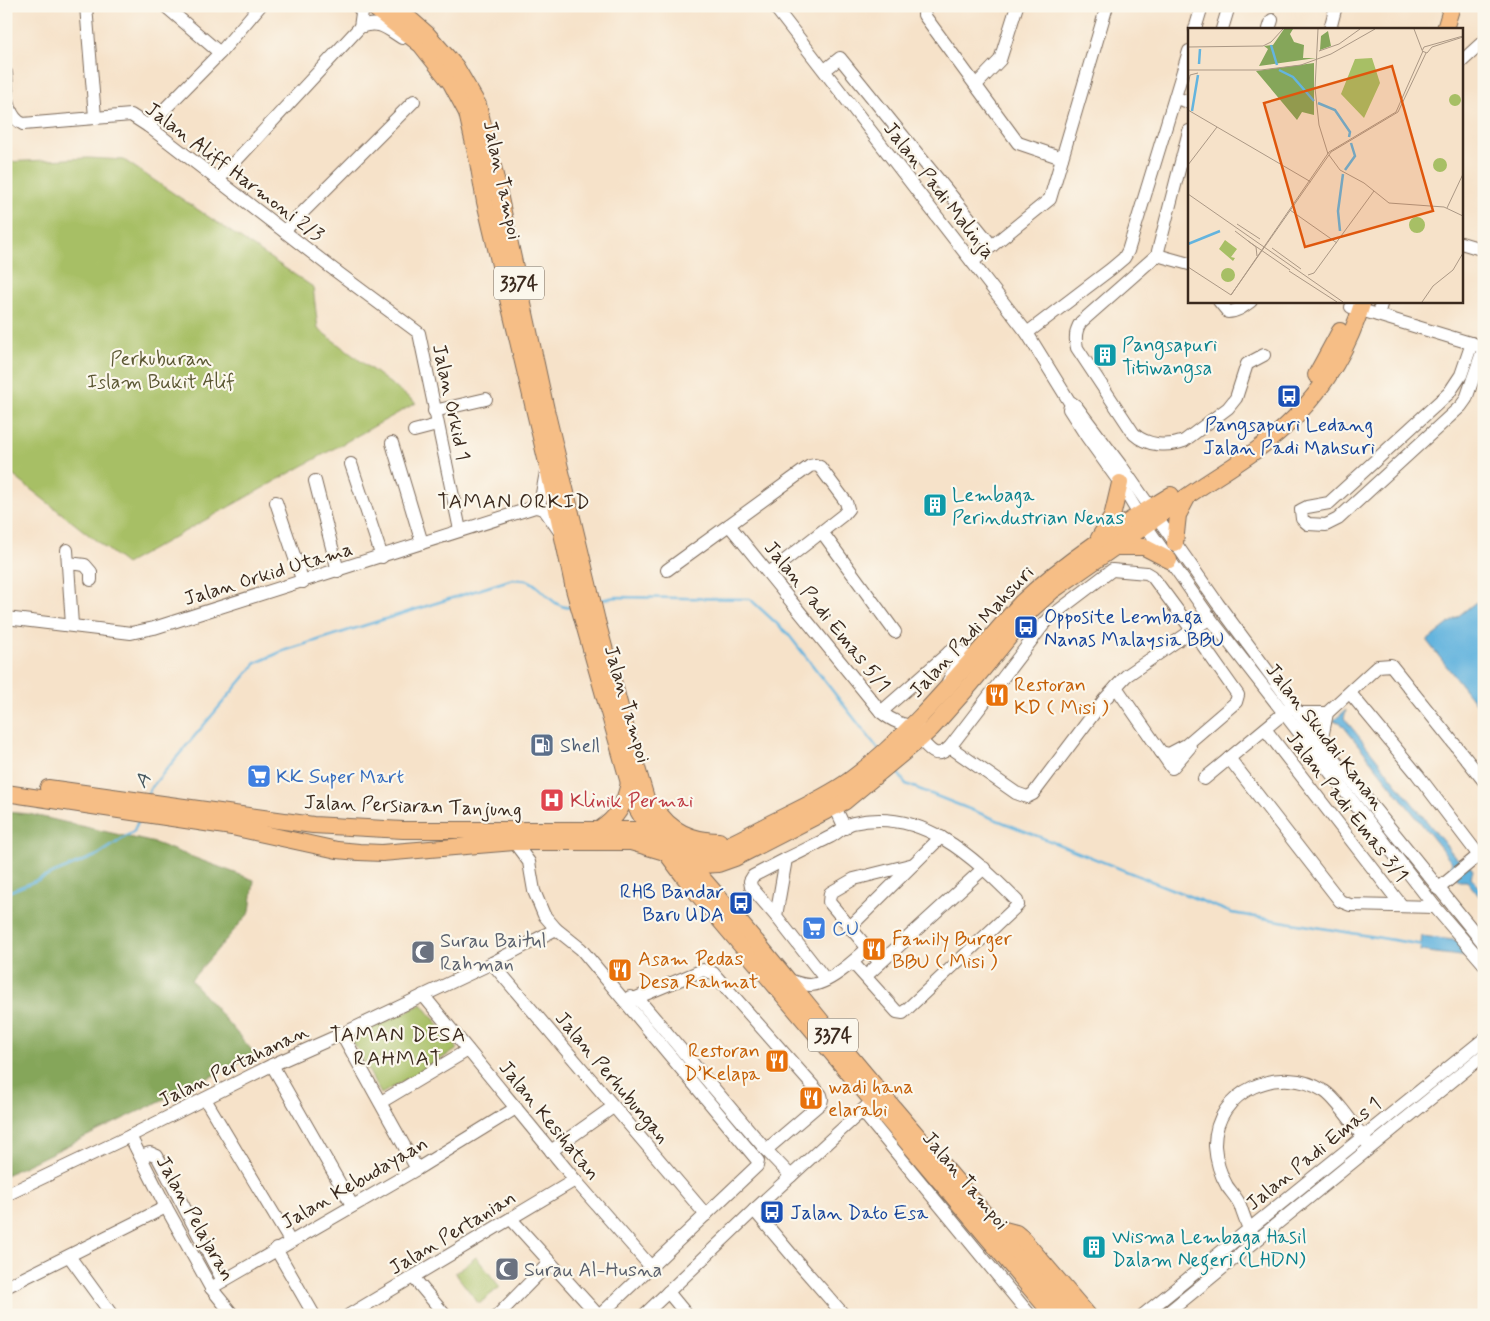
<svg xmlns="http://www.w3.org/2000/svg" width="1490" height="1321" viewBox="0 0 1490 1321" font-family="Mynerve,sans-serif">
  <rect width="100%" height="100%" fill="#fbf7ec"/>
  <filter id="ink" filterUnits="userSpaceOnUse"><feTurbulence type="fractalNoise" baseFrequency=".02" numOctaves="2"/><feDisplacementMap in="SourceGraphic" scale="10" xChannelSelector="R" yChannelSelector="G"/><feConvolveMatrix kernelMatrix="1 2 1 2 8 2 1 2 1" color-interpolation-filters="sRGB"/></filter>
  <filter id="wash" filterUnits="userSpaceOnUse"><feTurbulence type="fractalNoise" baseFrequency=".0096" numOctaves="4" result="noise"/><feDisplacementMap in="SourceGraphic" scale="20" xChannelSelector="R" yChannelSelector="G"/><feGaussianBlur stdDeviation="1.12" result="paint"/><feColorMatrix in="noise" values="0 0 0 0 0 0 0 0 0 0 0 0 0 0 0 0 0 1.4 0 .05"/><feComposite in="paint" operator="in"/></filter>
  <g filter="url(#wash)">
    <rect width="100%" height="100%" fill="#f6e2c9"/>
    <!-- green -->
    <g fill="#a7bf65" stroke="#717442">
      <path d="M88,158L124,160L313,287L318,329L416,403L126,564L6,470V162Z"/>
      <path d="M422,1004L458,1049L381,1094L351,1038Z"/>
      <path d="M476,1257L500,1287L479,1304L455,1273Z"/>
    </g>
    <!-- forest -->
    <path fill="#85a65a" stroke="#60683c" d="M6,812L29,814L155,843L254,880L250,912L191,980L256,1055L6,1175Z"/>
    <!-- water -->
    <g fill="#64b4de" stroke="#506f7e">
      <path d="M1476,602L1484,613V714L1427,641Z"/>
      <path d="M1346,710L1344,718L1457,859L1463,858L1473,870L1471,877L1484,893V902L1467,881H1459L1450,868L1452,862L1340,722L1333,721Z"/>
      <path d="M1422,936L1484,944V959L1420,951Z"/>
    </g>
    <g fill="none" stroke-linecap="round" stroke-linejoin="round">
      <!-- stream -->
      <g stroke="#64b4de" stroke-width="2.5">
        <path d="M597,601L615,597L750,599L788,634L879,750"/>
        <path d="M894,768L906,784L1232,913L1423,945"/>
        <path d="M148,795L150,789L256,663L283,651L513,579C517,580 524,579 529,581C543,587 555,611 572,607"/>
        <path d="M6,893L98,855L134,831L139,819"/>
      </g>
    </g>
  </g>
  <g filter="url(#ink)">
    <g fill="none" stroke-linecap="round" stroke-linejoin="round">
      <!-- minor casing -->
      <g stroke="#7c6a5a" stroke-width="14">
        <g id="minor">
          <path d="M86,6L95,117"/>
          <path d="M165,6L220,53"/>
          <path d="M358,6L362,13L360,27"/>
          <path d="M774,6L1027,333L1069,401L1076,406L1122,467L1218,604L1321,743L1484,944"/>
          <path d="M925,6L924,15L1018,143L1062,158"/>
          <path d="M1195,29L1202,6"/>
          <path d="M1222,29L1229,6"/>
          <path d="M1269,29L1272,20"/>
          <path d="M1330,29L1336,6"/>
          <path d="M1461,62L1484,41"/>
          <path d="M825,70L840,58L992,246"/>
          <path d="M6,73C8,90 5,116 23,124L131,115L148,126L329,266L419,333L460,530"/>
          <path d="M976,85L1000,60L1017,6"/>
          <path d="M1175,98L1189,102"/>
          <path d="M148,126L220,53L260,6"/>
          <path d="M1189,131L1157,255L1081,322C1075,330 1075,339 1077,348L1134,434C1147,446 1168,447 1184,441L1228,408L1236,398L1247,364L1264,355"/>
          <path d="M218,180L360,27C380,20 386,28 402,38"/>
          <path d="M284,231L414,101"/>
          <path d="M1461,243L1484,250"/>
          <path d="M1157,255L1189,264"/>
          <path d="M972,262L1050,199L1107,6"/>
          <path d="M1219,301L1228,312C1237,312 1244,306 1251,301"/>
          <path d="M1351,307L1480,346"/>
          <path d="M1378,315L1382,301"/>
          <path d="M1027,333L1111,269L1124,258L1128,251L1189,51"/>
          <path d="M1472,343L1461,375L1449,393L1329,503L1307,507L1301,510L1302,519L1308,524L1326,525L1338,519L1461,406L1466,399L1484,347"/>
          <path d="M1069,409L1087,437L1120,483L1146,526L1210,618L1435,907L1484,964"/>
          <path d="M434,411L486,399"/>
          <path d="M414,431L437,425"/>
          <path d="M392,443L422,543"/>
          <path d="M351,464L382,557"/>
          <path d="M315,481L338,571"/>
          <path d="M276,502L303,582"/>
          <path d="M535,507L541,499L546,472"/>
          <path d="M729,525L881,712C893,722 903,725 918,727"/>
          <path d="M822,532L895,632"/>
          <path d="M67,550L72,625"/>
          <path d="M68,563L85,565L91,572V580"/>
          <path d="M667,570L810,466L815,465L820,467L846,502L848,509L843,515L769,573"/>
          <path d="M6,618L131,633L154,628L535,507L544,509L560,532"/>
          <path d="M948,682L955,668L956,660L949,652"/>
          <path d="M1116,687L1172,768L1190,747"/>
          <path d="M1350,693L1417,774L1484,862"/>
          <path d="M881,712L954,648L965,655L973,658"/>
          <path d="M1299,713H1327"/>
          <path d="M1265,729L1402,906"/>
          <path d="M920,739C931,751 936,760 950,747L1044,624L1054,614L1112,570L1147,573L1152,576L1192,630L1238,695L1236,702L1186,745L1169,754L1161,752"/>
          <path d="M1321,743L1327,713L1378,666L1391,665L1484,781"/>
          <path d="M950,747L1016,793L1027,797L1033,794L1104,700L1126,676L1210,618"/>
          <path d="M1229,758L1340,901L1350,905L1435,907"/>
          <path d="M1204,779L1290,708"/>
          <path d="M835,807L845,828"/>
          <path d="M514,842L529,862L534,891L544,915L556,929L581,949L758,1161L757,1166L600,1315"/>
          <path d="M1438,889L1479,855"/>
          <path d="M776,916L751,887L750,881L753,876L786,859"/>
          <path d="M849,928L941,837"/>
          <path d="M492,963L706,1215"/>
          <path d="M880,963L829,902L830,893L854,879L914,864"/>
          <path d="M866,976L984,868"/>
          <path d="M787,979C794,982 802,985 810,985C828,985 854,961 867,949"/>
          <path d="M826,980L776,916L786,859C801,852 816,844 830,837C838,833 845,825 853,823C922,807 972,856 1017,901L1018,905L903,1013L897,1012L853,963"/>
          <path d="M423,995L575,1180L651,1267"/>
          <path d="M630,997L640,1001L766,1150L791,1176"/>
          <path d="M636,998L703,970L713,973L821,1095L822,1099L821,1103L766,1150"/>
          <path d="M342,1034L417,1169"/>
          <path d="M272,1065L352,1205"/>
          <path d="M205,1099L290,1241"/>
          <path d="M381,1102L468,1050"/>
          <path d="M862,1111L1030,1315"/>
          <path d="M130,1136L166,1207L211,1288L233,1315"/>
          <path d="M551,1151L613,1107"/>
          <path d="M141,1156L150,1153L157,1156L223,1281"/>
          <path d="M6,1195L130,1136L272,1065L342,1034L492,963L556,929"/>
          <path d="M754,1210L801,1266L844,1315"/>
          <path d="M511,1219L598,1315"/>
          <path d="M1254,1236C1246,1226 1244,1216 1240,1205C1237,1198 1231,1192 1227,1186C1220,1174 1216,1160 1215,1146C1214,1090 1281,1063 1324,1091C1337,1099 1358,1131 1368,1144"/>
          <path d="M276,1249L314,1315"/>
          <path d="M69,1256L112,1315"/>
          <path d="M413,1277L445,1315"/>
          <path d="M6,1287L166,1207"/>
          <path d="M211,1288L417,1169L516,1108"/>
          <path d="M668,1292L687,1315"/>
          <path d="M349,1315L575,1180"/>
          <path d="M498,1315L550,1262"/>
          <path d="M644,1315L754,1210L878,1096"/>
          <path d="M1143,1315L1484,1039"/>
          <path d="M1165,1315L1484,1055"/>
        </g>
      </g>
      <!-- major casing -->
      <g stroke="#7c6a5a" stroke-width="18">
        <g id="major">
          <path d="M372,6L421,45L451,83L467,113L478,162L485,202L547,463L574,589L629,783L637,809L650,831L691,886L1053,1315"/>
          <path d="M395,6L427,34L456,67L478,105L491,157L546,410L597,621L631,748L649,808L658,824"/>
          <path d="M1445,29L1452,6"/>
          <path d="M1316,375L1340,331"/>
          <path d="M1099,538L1112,517L1120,483"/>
          <path d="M1175,543L1178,515L1187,498"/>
          <path d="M1116,547H1144L1169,560"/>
          <path d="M48,788L313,825L403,830H641C663,832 681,852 705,851C724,850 749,834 767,825C793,812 827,797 850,780C916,731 967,663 1021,603C1064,562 1120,526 1171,495"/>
          <path d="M6,793L232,827L337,850L359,852L382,853L514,842H631L665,852L689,863L701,865L718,864L735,858L844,802L920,739L932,728L971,684L1032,609L1052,591C1097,560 1142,528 1186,497C1222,472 1263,450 1294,418C1326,386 1350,345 1363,301"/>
          <path d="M656,808C669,831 693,841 719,841"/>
          <path d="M599,830C618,817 624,806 629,783"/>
          <path d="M687,861C744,924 796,991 850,1056C923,1144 998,1229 1073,1315"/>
          <path d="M997,1228L1016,1233L1022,1238L1088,1315"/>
        </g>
      </g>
      <!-- minor -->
      <use href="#minor" stroke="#fff" stroke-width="12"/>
      <!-- major -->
      <use href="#major" stroke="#f6be86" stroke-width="16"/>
    </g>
  </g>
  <!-- icons -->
  <defs>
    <g id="building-square" transform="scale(1.25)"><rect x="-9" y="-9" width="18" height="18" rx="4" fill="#0f9aa8" stroke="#fbf7ec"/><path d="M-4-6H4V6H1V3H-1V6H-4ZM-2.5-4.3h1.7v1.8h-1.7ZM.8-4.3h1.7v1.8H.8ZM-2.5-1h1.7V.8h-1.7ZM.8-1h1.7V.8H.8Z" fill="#fff"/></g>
    <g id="bus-square" transform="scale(1.25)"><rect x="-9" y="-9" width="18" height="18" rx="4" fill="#1a4fb4" stroke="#fbf7ec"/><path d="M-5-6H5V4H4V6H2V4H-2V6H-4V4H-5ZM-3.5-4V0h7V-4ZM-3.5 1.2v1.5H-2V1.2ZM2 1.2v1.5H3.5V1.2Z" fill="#fff"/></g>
    <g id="restaurant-square" transform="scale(1.25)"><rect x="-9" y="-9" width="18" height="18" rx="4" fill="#e8710a" stroke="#fbf7ec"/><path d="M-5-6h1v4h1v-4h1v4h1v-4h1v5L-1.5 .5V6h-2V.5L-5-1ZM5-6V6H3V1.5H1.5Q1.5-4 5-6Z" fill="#fff"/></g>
    <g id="fuel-square" transform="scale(1.25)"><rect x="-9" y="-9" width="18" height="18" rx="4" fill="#5c6f8a" stroke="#fbf7ec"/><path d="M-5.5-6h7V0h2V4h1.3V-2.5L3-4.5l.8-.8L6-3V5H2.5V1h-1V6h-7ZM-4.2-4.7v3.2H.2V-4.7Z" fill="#fff"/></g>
    <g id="supermarket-square" transform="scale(1.25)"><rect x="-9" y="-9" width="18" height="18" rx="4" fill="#3f7fe0" stroke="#fbf7ec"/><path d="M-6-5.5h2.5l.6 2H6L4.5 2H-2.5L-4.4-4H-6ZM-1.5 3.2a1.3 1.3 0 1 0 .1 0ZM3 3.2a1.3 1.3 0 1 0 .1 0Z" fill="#fff"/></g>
    <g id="hospital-square" transform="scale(1.25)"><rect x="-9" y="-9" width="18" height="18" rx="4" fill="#e0444e" stroke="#fbf7ec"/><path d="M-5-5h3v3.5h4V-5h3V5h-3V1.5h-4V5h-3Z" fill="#fff"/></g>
    <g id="mosque-square" transform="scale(1.25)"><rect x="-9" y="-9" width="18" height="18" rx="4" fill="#6b7280" stroke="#fbf7ec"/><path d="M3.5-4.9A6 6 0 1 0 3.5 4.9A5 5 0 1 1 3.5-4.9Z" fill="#fff"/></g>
  </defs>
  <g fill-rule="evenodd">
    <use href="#building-square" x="1105" y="355"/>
    <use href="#bus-square" x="1289" y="396"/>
    <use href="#building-square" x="935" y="505"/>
    <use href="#bus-square" x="1026" y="627"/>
    <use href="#restaurant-square" x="997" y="695"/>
    <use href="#fuel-square" x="542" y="745"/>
    <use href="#supermarket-square" x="259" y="776"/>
    <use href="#hospital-square" x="552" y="800"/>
    <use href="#bus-square" x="741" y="903"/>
    <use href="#supermarket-square" x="814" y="928"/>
    <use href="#restaurant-square" x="874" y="949"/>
    <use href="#mosque-square" x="423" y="952"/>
    <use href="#restaurant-square" x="620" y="970"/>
    <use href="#restaurant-square" x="777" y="1061"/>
    <use href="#restaurant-square" x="811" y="1098"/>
    <use href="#bus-square" x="772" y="1212"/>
    <use href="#building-square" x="1094" y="1247"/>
    <use href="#mosque-square" x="507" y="1269"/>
  </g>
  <g text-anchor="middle" stroke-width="4.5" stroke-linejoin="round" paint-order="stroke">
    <!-- shield labels -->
    <g fill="#fbf7ec" stroke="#75685c" stroke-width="1">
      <rect x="494" y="266.5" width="50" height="33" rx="4"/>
      <rect x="808" y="1018.5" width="50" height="33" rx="4"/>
    </g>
    <g font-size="19" font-weight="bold" fill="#3b2a1e">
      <text x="519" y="290">3374</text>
      <text x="833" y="1042">3374</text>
    </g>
    <!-- street labels -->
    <g font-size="20" fill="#3b2a1e" stroke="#fbf7ec">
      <text transform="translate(235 171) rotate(37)" y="7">Jalan Aliff Harmoni 2/3</text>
      <text transform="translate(503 180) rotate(78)" y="7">Jalan Tampoi</text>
      <text transform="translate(940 190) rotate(52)" y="7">Jalan Padi Malinja</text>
      <text transform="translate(452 402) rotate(78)" y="7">Jalan Orkid 1</text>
      <text transform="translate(268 573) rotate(-17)" y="7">Jalan Orkid Utama</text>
      <text transform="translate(828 616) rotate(51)" y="7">Jalan Padi Emas 5/1</text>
      <text transform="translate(971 631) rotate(-47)" y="7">Jalan Padi Mahsuri</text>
      <text transform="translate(628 704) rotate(74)" y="7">Jalan Tampoi</text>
      <text transform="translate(1326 736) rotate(52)" y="7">Jalan Skudai Kanan</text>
      <text transform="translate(413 805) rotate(2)" y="7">Jalan Persiaran Tanjung</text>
      <text transform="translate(1348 806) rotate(52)" y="7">Jalan Padi Emas 3/1</text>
      <text transform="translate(233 1065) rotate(-26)" y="7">Jalan Pertahanan</text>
      <text transform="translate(613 1077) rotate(50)" y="7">Jalan Perhubungan</text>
      <text transform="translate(550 1120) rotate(51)" y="7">Jalan Kesihatan</text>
      <text transform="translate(1313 1153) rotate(-39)" y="7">Jalan Padi Emas 1</text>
      <text transform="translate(966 1180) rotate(50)" y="7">Jalan Tampoi</text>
      <text transform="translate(354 1182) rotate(-30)" y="7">Jalan Kebudayaan</text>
      <text transform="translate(196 1218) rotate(61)" y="7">Jalan Pelajaran</text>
      <text transform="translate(452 1232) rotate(-31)" y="7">Jalan Pertanian</text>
    </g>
    <!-- culture labels -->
    <g font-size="20" fill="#0d838f" stroke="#fbf7ec" text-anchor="start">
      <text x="1122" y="351">Pangsapuri<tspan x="1122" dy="23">Titiwangsa</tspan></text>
      <text x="952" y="501">Lembaga<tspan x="952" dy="23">Perindustrian Nenas</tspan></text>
      <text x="1112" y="1243">Wisma Lembaga Hasil<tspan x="1112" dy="23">Dalam Negeri (LHDN)</tspan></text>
    </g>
    <!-- park labels -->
    <g font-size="20" fill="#5b5733" stroke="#fbf7ec">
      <text x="161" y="365">Perkuburan<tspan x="161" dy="23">Islam Bukit Alif</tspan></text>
    </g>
    <!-- transit labels -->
    <g font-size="20" fill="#164399" stroke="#fbf7ec" text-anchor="start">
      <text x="1289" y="431" text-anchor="middle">Pangsapuri Ledang<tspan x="1289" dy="23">Jalan Padi Mahsuri</tspan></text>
      <text x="1044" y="623">Opposite Lembaga<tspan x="1044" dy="23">Nanas Malaysia BBU</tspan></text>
      <text x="724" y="898" text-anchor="end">RHB Bandar<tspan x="724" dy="23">Baru UDA</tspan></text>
      <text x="790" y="1219">Jalan Dato Esa</text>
    </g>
    <!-- food labels -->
    <g font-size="20" fill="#c56008" stroke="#fbf7ec" text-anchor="start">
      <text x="1014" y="691">Restoran<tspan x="1014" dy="23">KD ( Misi )</tspan></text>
      <text x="892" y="945">Family Burger<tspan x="892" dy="23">BBU ( Misi )</tspan></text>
      <text x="638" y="965">Asam Pedas<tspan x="638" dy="23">Desa Rahmat</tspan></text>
      <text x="760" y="1057" text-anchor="end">Restoran<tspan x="760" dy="23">D’Kelapa</tspan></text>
      <text x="828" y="1093">wadi hana<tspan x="828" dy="23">elarabi</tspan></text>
    </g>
    <!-- service labels -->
    <g font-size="20" fill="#4e5e75" stroke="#fbf7ec" text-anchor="start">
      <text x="560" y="752">Shell</text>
    </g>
    <!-- shop labels -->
    <g font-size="20" fill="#366cbe" stroke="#fbf7ec" text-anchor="start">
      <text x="276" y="783">KK Super Mart</text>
      <text x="832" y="935">CU</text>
    </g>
    <!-- health labels -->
    <g font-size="20" fill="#be3a42" stroke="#fbf7ec" text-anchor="start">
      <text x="570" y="807">Klinik Permai</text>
    </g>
    <!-- worship labels -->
    <g font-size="20" fill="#5b616d" stroke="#fbf7ec" text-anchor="start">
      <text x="440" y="947">Surau Baitul<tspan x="440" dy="23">Rahman</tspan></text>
      <text x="524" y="1276">Surau Al-Husna</text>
    </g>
    <!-- neighbourhood labels -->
    <g font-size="21" letter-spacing="1" fill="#3b2a1e" stroke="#fbf7ec">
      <text x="514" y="508">TAMAN ORKID</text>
      <text x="398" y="1041">TAMAN DESA<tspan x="398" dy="24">RAHMAT</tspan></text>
    </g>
    <!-- water labels -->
    <g font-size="21" font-style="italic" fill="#495a61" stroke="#fbf7ec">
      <text transform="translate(142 780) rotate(-58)" y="7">A</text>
    </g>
  </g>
  <!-- overview -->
  <g transform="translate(1188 28)">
    <rect width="275" height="275" fill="#f6e2c9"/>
    <path d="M184,30L192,55L176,90L153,66L167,31ZM261 72a6 6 0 1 1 12 0a6 6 0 1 1-12 0ZM245 137a7 7 0 1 1 14 0a7 7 0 1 1-14 0ZM221 197a8 8 0 1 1 16 0a8 8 0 1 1-16 0ZM37,212L49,221L43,229L47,230L45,233L31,221ZM33 247a7 7 0 1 1 14 0a7 7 0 1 1-14 0Z" fill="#a7bf65"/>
    <path d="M96,1H105L102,6L106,14L116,17L115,30H128L71,38L80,21L76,18L85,17ZM140,3L143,18L132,22L133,8ZM126,35V87L114,84L109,92L68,43Z" fill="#85a65a"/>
    <path fill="none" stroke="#64b4de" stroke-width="2.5" d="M83,17L89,37M11,36L12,21M91,42L105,49L126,73M130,75L147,82L162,104L161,109M4,83L10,47M157,142L167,128L163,115M152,203L150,183L155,146M0,216L32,203"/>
    <path fill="none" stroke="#ab9885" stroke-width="1" d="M130,1L127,60L131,97L140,126M226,1L234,22M275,8L236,19L234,23L239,25L244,19L275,9M0,19L75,18L83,14L95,1M131,23L151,16L172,1M235,23L208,84L141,124L43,267L143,124L210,84L238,25M0,42H73L113,37L143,26L187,1M0,58L2,47L10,45M0,82L123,154M141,127L152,142L176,155L201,175L256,179L275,188M0,137L29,99M0,166L155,274M259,180L275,146M102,182L149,215M49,196L72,211M47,203L68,219L69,228M60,213L102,242M84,220L113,241M0,239L43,267M101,243L149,274M120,247L126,245L186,163M234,274L245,258L265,242L275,225"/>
    <path fill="#df570d" fill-opacity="0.15" stroke="#df570d" stroke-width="2.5" d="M204,38L245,183L117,219L76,75Z"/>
    <rect width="275" height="275" fill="none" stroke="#3b2a1e" stroke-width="2.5"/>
  </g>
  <!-- margin -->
  <rect width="1490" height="1321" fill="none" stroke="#fbf7ec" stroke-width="25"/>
</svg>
